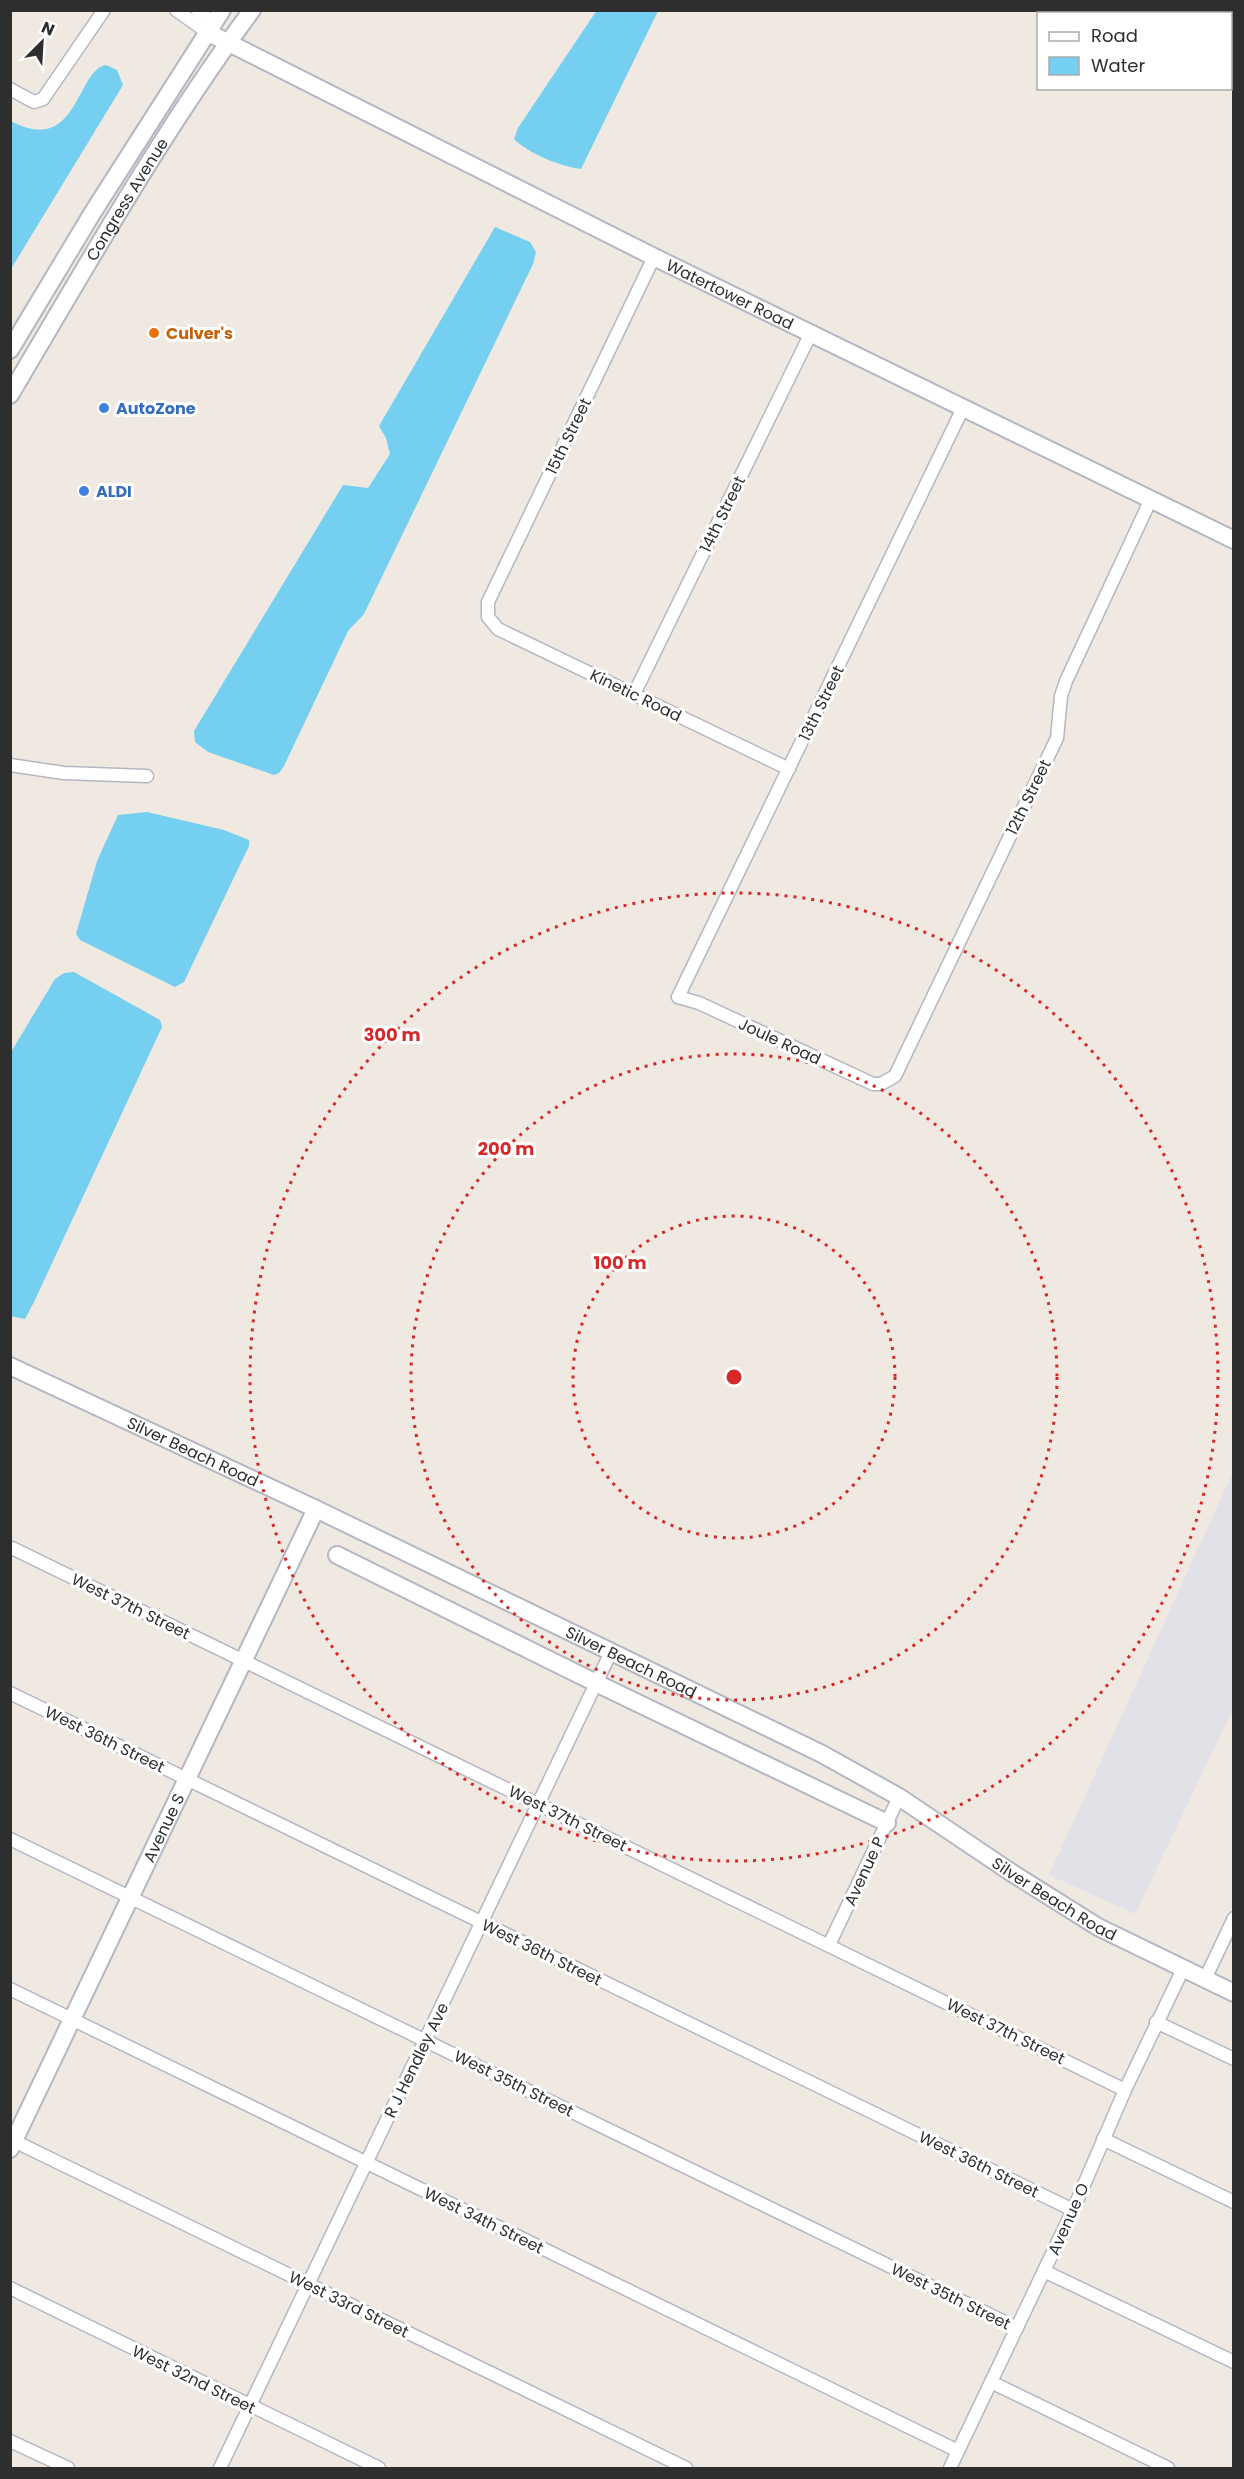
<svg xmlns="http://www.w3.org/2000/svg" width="1244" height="2479" viewBox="0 0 1244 2479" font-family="Poppins,sans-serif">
  <rect width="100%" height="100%" fill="#efe9e1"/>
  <!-- industrial -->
  <path fill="#e3e1e8" d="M1233,1472V1709L1135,1914L1049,1875Z"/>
  <!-- water -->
  <g fill="#75cff0">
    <path d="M597,10L658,11L581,169C560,166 529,154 514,139L518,128Z"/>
    <path d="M106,65L117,70L123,85L11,269V121C78,157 76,70 106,65Z"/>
    <path d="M495,227L530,242L536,252L533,264L364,614L348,631L284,766L279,773L274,775L208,752L195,742L194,731L343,485L368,488L390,454L386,438L379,426Z"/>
    <path d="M147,812L224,830L249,840V846L184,982L175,987L80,940L76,934L97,861L118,815Z"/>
    <path d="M74,972L160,1020L162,1027L34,1302L25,1319L10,1316L11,1052L55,979L64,973Z"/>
  </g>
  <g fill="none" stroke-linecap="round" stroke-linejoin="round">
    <!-- street casing -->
    <g stroke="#b4b7c1" stroke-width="15">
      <g id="street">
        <path d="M176,10L207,32"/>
        <path d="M197,10L213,23"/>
        <path d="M10,89L34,102L43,99L104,10"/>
        <path d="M654,257L488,602V617L498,629L789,769"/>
        <path d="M963,408L678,997L699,1003L873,1084H881L895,1076L1057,738L1061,696L1066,681L1151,499"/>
        <path d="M634,694L811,333"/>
        <path d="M10,765L64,773L147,776"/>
        <path d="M10,1550L12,1548L1125,2090"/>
        <path d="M10,1693L1073,2210"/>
        <path d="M10,1839L1017,2328"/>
        <path d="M829,1945L899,1797"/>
        <path d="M1205,1979L1234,1918"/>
        <path d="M10,1989L958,2451"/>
        <path d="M1156,2022L1234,2059"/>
        <path d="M10,2139L686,2468"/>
        <path d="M1103,2139L1234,2202"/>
        <path d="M1044,2271L1234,2362"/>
        <path d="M10,2288L379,2468"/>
        <path d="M991,2382L1168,2468"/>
        <path d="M10,2441L68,2468"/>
        <path d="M220,2468L611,1652"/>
        <path d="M950,2468L1073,2210L1125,2090L1183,1969"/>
      </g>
    </g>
    <!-- secondary casing -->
    <g stroke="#b4b7c1" stroke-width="20">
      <g id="secondary">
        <path id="s1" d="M207,32L654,257L1234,540"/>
        <path d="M10,350L93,212L222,10"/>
        <path id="s2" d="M10,395C87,265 162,132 252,10"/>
        <path id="s3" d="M10,1366L316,1509L822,1754L899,1797L1012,1873L1098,1927L1234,1993"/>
        <path d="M337,1555L596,1683L887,1823"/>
        <path id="s4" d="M10,2149L316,1509"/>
      </g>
    </g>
    <!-- street -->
    <use href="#street" stroke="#fff" stroke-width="12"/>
    <!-- secondary -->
    <use href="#secondary" stroke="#fff" stroke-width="16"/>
  </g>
  <!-- distance rings -->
  <g fill="none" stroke="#d62828" stroke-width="3" stroke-dasharray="3 6">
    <circle cx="734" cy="1377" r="161"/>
    <circle cx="734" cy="1377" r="323"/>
    <circle cx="734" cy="1377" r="484"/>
  </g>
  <!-- markers -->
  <circle fill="#e8710a" stroke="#fff" stroke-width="2" cx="154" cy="333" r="6"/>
  <g fill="#3f7fe0" stroke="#fff" stroke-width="2">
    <circle cx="104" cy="408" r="6"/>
    <circle cx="84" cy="491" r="6"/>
  </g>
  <g text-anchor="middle" stroke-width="6" stroke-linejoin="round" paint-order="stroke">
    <!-- street labels -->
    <g font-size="16" fill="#2e2e2e" stroke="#fff">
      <text dy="6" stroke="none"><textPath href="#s2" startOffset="228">Congress Avenue</textPath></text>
      <text dy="6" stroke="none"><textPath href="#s1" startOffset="585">Watertower Road</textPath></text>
      <text transform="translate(568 436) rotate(-64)" y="6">15th Street</text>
      <text transform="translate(722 514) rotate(-64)" y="6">14th Street</text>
      <text transform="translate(636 695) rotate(26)" y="6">Kinetic Road</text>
      <text transform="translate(821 703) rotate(-64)" y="6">13th Street</text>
      <text transform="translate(1028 797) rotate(-64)" y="6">12th Street</text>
      <text transform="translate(780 1041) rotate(25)" y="6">Joule Road</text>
      <text dy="6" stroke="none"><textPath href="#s3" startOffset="202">Silver Beach Road</textPath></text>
      <text transform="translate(131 1606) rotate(26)" y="6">West 37th Street</text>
      <text dy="6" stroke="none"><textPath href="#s3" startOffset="688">Silver Beach Road</textPath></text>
      <text transform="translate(105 1739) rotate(26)" y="6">West 36th Street</text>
      <text transform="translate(568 1818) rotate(26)" y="6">West 37th Street</text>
      <text dy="6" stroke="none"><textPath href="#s4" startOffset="356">Avenue S</textPath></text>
      <text transform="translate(864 1871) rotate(-65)" y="6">Avenue P</text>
      <text dy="6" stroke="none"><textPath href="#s3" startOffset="1174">Silver Beach Road</textPath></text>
      <text transform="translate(542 1952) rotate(26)" y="6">West 36th Street</text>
      <text transform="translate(1006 2031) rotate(26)" y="6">West 37th Street</text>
      <text transform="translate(416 2060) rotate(-64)" y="6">R J Hendley Ave</text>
      <text transform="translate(514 2083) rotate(26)" y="6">West 35th Street</text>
      <text transform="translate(979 2164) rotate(26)" y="6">West 36th Street</text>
      <text transform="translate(1068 2219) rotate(-66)" y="6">Avenue O</text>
      <text transform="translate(484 2220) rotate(26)" y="6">West 34th Street</text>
      <text transform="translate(951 2296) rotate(26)" y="6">West 35th Street</text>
      <text transform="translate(349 2304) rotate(26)" y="6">West 33rd Street</text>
      <text transform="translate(194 2379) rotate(26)" y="6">West 32nd Street</text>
    </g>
    <!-- food labels -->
    <g font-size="16" font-weight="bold" fill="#c56008" stroke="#fff" text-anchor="start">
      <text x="166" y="339">Culver's</text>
    </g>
    <!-- shop labels -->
    <g font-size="16" font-weight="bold" fill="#366cbe" stroke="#fff" text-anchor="start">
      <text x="116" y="414">AutoZone</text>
      <text x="96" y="497">ALDI</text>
    </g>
  </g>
  <circle cx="734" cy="1377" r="9" fill="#d62828" stroke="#fff" stroke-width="3"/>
  <g font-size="18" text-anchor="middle" font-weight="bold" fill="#d62828" stroke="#fff" stroke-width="6" stroke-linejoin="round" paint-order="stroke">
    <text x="392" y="1041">300 m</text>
    <text x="506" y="1155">200 m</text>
    <text x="620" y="1269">100 m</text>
  </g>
  <!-- border -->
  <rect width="1244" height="2479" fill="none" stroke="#2e2e2e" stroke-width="24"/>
  <!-- legend -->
  <rect x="1037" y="12" width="195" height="78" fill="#ffffff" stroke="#ababab" stroke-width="1.5"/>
  <rect x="1049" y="32" width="30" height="9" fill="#ffffff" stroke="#ababab" stroke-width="1.5"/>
  <text x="1091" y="42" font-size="18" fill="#2e2e2e">Road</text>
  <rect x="1049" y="57" width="30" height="18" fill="#75cff0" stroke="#ababab" stroke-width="1.5"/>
  <text x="1091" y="72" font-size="18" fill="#2e2e2e">Water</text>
  <!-- north arrow -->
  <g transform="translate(42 42) rotate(24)" stroke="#ffffff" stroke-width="4.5" paint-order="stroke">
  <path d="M0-4.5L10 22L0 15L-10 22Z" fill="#2e2e2e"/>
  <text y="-9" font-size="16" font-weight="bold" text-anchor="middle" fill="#2e2e2e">N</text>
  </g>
</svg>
